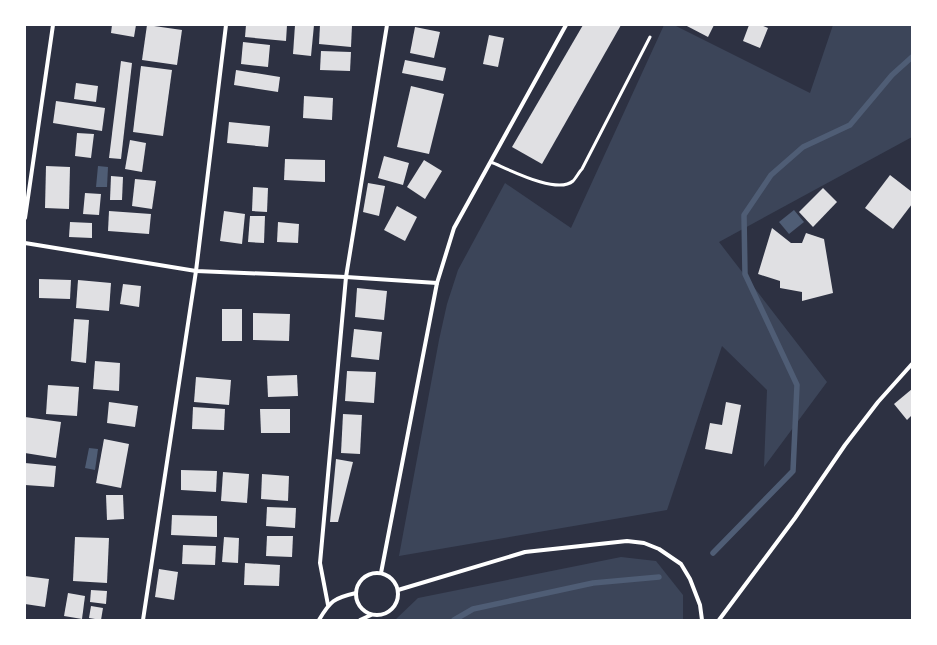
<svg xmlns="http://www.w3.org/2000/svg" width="937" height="645" viewBox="0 0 937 645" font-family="Barlow,sans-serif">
  <rect width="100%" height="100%" fill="#2d3142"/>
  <!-- green -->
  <g fill="#3c4559">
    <path d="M664,25H674L810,93L833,25H912V137L719,242L827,382L764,467L767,390L722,346L667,510L399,556L439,340L447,304L458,270L505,183L571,228Z"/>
    <path d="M621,557L656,561L683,595V620H395L418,598Z"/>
  </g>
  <!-- water -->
  <g fill="#4f5d75">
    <path d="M98,166L108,167L107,187H96Z"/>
    <path d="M794,210L804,222L789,234L779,222Z"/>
    <path d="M89,448L98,449L95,470L85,468Z"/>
  </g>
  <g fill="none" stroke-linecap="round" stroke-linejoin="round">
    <!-- stream -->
    <g stroke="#4f5d75" stroke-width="5.5">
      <path d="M713,553L793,471L797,385L745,274L744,215L771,175L803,147L850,125L892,75L912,57"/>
      <path d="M454,620L473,609L593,583L659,577"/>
    </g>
  </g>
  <!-- building -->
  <g fill="#e0e0e3">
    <path d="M112,25H136L134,37L111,33Z"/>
    <path d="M147,25L182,30L177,65L142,60Z"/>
    <path d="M246,25H287L286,41L245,37Z"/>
    <path d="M295,25H314L311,56L293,54Z"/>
    <path d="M320,25H352L351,47L319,44Z"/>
    <path d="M583,25H621L542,164L512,147Z"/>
    <path d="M685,25H714L708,37Z"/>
    <path d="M749,25H761L768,28L760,48L743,41Z"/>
    <path d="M415,27L440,32L434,58L410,53Z"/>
    <path d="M489,35L504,38L498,67L483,64Z"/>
    <path d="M243,42L270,45L268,67L241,64Z"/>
    <path d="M321,51L351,52L350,71L320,70Z"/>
    <path d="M405,60L446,68L443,81L402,73Z"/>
    <path d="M121,61L132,63L121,159L109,158Z"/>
    <path d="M141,66L172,70L163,136L133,132Z"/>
    <path d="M236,70L280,77L278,92L234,85Z"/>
    <path d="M76,83L98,86L96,102L74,99Z"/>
    <path d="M411,86L444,94L429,154L397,147Z"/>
    <path d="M304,96L333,98L332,120L303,118Z"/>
    <path d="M56,101L105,108L102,131L53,123Z"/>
    <path d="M229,122L270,126L268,147L227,143Z"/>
    <path d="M77,133L94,134L91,158L75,156Z"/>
    <path d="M130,140L146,143L142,172L125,169Z"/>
    <path d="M384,156L409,163L403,185L378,178Z"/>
    <path d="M285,159L325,160V182L284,180Z"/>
    <path d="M424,160L442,171L425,199L407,187Z"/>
    <path d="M46,166L70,167L69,209L45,208Z"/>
    <path d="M890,175L912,192V204L893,229L865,208Z"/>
    <path d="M111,176L123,177L122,200H110Z"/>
    <path d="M135,179L156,181L152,209L132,206Z"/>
    <path d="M368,183L385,186L379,216L363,212Z"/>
    <path d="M253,187L268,188L267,212L252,211Z"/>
    <path d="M823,188L837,202L813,227L799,212Z"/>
    <path d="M85,193L101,194L99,215L83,214Z"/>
    <path d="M397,206L417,217L405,241L384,230Z"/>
    <path d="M109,211L151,214L149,234L108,231Z"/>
    <path d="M224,211L245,214L242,244L220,241Z"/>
    <path d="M250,216H265L264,243L248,242Z"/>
    <path d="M70,222L92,223V238L69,237Z"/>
    <path d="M278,222L299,224L298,243L277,242Z"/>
    <path d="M772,228L791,243H802L806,233L824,239L833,293L802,301V292L780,288V281L758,274Z"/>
    <path d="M39,279L71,280L70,299L39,298Z"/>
    <path d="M78,280L111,283L109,311L76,308Z"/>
    <path d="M123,284L141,286L139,307L120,304Z"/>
    <path d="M357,288L387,291L384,320L355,317Z"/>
    <rect x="222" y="309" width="20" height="32"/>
    <path d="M253,313L290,314L289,341L253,340Z"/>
    <path d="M74,319L89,320L86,363L71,361Z"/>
    <path d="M354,329L382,332L379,360L351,357Z"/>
    <path d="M95,361L120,363L119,391L93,389Z"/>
    <path d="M347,371L376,372L374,403L345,401Z"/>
    <path d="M297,375L298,396L268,397L267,376Z"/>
    <path d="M196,377L231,380L229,405L194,402Z"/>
    <path d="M48,385L79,387L77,416L46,414Z"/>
    <path d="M912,389V415L907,420L894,404Z"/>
    <path d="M109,402L138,406L135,427L107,423Z"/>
    <path d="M726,402L741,405L732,454L705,449L710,423L722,425Z"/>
    <path d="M193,407L225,409L224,430L192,429Z"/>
    <path d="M260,409H290V433H261Z"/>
    <path d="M343,414L362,415L360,454L341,453Z"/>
    <path d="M25,417L61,422L56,458L25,453Z"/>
    <path d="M104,439L129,444L121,488L96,483Z"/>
    <path d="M336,459L353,462L338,522H330Z"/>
    <path d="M25,463L56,466L54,487L25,485Z"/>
    <path d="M181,470L217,471L216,492L181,490Z"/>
    <path d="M223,472L249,474L247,503L221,501Z"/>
    <path d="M262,474L289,476L288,501L261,499Z"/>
    <path d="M106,495H123L124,519L107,520Z"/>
    <path d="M267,507L296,508L295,528L266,526Z"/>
    <path d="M172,515L217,516V537L171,535Z"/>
    <path d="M267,536H293L292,557L266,556Z"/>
    <path d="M75,537L109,538L107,583L73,581Z"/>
    <path d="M224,537L239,538L238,563L222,562Z"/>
    <path d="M183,545L216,546L215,565L182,564Z"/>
    <path d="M245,563L280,565L279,586L244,585Z"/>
    <path d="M159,569L178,572L174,600L155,597Z"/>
    <path d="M25,576L49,579L45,607L25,604Z"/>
    <path d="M91,590L107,591L106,604L90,602Z"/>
    <path d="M68,593L85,596L82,619L64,616Z"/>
    <path d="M91,606L103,608L101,620L89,618Z"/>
  </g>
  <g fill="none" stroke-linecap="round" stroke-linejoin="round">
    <!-- service -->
    <path stroke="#fff" stroke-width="3" d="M491,162C508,169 557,195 573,181C576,178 579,172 582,169L650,37"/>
    <!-- minor -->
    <g stroke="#fff" stroke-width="4">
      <path d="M25,218L53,25"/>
      <path d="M25,243L196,271L346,277L437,283"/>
      <circle cx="377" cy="594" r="21"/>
      <path d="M381,573L437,283L454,228L566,25"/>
      <path d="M398,590L525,552L627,541L644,543L659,549L681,564L690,579L700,605L702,620"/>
      <path d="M328,605L320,563L346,277L387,25"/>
      <path d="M143,620L196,271L226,25"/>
      <path d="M319,620C330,601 334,598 356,593"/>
      <path d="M360,620L371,615"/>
      <path d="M719,620L795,518L845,445L878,402L912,364"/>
    </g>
  </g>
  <!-- border -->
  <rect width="937" height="645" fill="none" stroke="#ffffff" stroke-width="52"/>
</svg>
